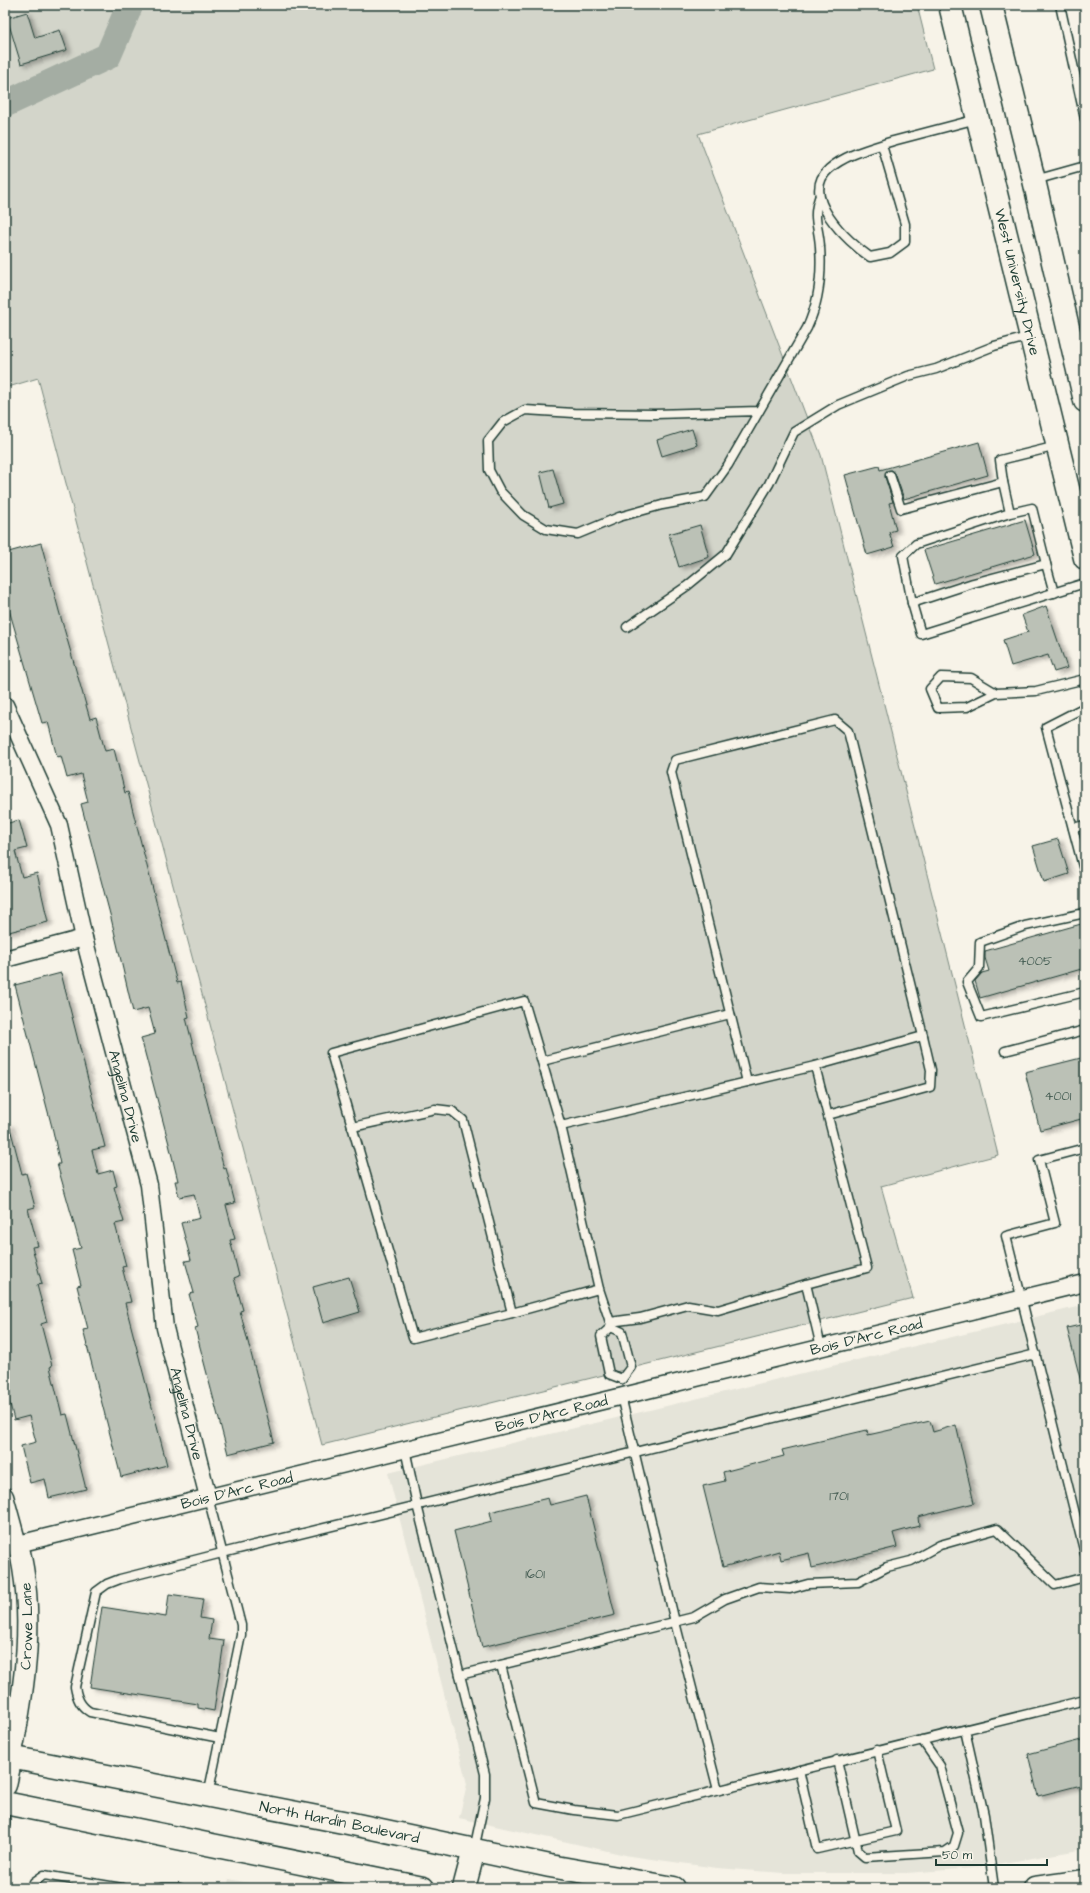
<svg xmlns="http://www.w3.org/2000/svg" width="1090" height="1893" viewBox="0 0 1090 1893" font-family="'Architects Daughter',sans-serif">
  <defs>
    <filter id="shadow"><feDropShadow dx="4.5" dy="2.5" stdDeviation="2" flood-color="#0004"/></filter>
  </defs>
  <rect width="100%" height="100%" fill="#f7f3e8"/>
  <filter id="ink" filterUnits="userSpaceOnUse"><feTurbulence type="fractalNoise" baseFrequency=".025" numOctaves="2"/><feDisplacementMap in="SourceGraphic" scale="8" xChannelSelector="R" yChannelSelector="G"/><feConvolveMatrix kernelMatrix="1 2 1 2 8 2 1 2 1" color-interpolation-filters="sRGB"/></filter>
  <g filter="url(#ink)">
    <!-- built -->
    <g fill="#e5e4d9">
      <path d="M1085,1305V1849L974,1868L906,1873H784L717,1868L630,1856L459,1818L467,1784L388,1473Z"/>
      <path d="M229,1879L274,1888H227Z"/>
    </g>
    <!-- green -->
    <path fill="#d3d5ca" stroke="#79897f" d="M5,5H917L933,69L698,134L821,455L998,1155L881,1186L913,1298L322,1445L38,378L5,388Z"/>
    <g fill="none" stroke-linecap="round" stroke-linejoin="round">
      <!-- river -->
      <path stroke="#a4ada3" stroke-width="27" d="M5,104L108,56L130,5"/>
    </g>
    <!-- building -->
    <g fill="#bbc1b6" stroke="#1f3d34" filter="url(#shadow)">
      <path d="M27,12L35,38L60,30L67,50L21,64L7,18Z"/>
      <path d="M692,429L697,445L662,456L657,440Z"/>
      <path d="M979,442L988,475L904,499L895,473L892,470L886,471L885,477L893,502L889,503L896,530L889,532L894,547L867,555L845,475L879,466L880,470Z"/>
      <path d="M553,469L563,504L549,508L540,472Z"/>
      <path d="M1025,520L1035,554L935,584L924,550Z"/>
      <path d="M700,525L709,557L679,567L669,534Z"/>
      <path d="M41,543L59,611L90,719L96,717L105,751L114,749L125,793L128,792L177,983L181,982L189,1017L186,1018L224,1169L226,1168L235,1203L226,1205L235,1239L230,1240L239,1276L234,1278L243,1310L240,1311L274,1442L228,1454L195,1328L198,1327L189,1294L194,1293L185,1261L191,1260L181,1223L200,1218L194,1194L179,1197L175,1181H178L169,1144L141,1038L155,1034L148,1008L133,1012L111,918L81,804L88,802L81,774L67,778L61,756L57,757L48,722L42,723L5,596V553Z"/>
      <path d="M1046,606L1067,668L1054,672L1048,655L1011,666L1003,640L1028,632L1022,615Z"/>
      <path d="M19,820L27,848L15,851L22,877L37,873L48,922L5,933V824Z"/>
      <path d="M1058,839L1069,874L1044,882L1033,846Z"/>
      <path d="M1081,924L1085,938V968L980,998L975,981L982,973L989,971L985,958V951Z"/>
      <path d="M61,973L105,1147L92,1150L98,1174L113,1170L117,1186L114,1187L124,1222L115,1224L126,1266L122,1267L131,1302L125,1303L167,1465L121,1477L83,1330L88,1329L77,1286L81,1285L72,1250L81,1248L57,1164H60L53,1131L15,985Z"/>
      <path d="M1085,1057V1118L1040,1130L1025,1072Z"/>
      <path d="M9,1124L22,1174L26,1173L35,1207L28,1209L38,1246L32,1247L42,1284L37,1285L47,1322L41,1324L52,1366L50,1367L62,1415L67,1414L86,1489L49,1498L45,1479L30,1483L21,1446L36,1442L29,1416L14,1420L7,1392L9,1391L5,1376V1125Z"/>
      <path d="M349,1277L360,1312L323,1323L313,1287Z"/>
      <path d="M1085,1324V1381L1081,1382L1067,1328Z"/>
      <path d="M930,1421L933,1432L956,1425L974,1503L918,1517L919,1526L893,1533L897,1547L812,1568L809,1553L781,1560L779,1551L723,1567L703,1486L725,1481L723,1472L784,1456L782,1450L867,1430L868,1435Z"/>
      <path d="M586,1496L615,1615L482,1647L454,1531L492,1521L490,1512L548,1498L550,1505Z"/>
      <path d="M169,1594L203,1599L200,1618L212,1620L209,1639L224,1641L214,1711L198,1708V1704L90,1687L102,1607L166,1617Z"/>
      <path d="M1085,1739V1784L1038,1796L1028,1754Z"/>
    </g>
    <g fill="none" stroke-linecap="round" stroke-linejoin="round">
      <!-- service casing -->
      <g stroke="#1f3d34" stroke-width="11">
        <g id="service">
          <path d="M1060,5L1085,119"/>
          <path d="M882,145L905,224V242L890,253L870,257C848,242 798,196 829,169C846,154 872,148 893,141L977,119"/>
          <path d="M1035,180L1085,166"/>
          <path d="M759,411L655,414L574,413L525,410L503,422L488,441L489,470L500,491L523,515L546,529L578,534L619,517L662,505L705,497L728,465L807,328C819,302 822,274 820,247C819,227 812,219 819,198"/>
          <path d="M890,475L901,509L1003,482L1000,460L1057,446"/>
          <path d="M1003,482L1010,513L1032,508L1046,564L973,583L912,603L903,556L916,544L1010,513"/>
          <path d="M1046,564L1054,593"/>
          <path d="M912,603L921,634L1085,583"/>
          <path d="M627,627L687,586L726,554L769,484L794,432L838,405L908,376L936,369L994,346L1031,336"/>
          <path d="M996,693L971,678L941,677L930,689L938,708L967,707L996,693L1036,691L1085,679"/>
          <path d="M1085,707L1046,727L1085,874"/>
          <path d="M1073,828L1085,825"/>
          <path d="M1085,913L1025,926L980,942L979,968L967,982L981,1017L1085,992"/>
          <path d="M1005,1051L1085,1030"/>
          <path d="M542,1061L730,1014"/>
          <path d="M747,1082L671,772L675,760L835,720L848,731L923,1036L815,1066"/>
          <path d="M828,1115L930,1087L931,1070L923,1036"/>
          <path d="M561,1126L524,1001L331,1053L413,1338L512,1313L599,1289L561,1126L815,1066L867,1268L806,1284L821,1347"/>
          <path d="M352,1127L435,1109L452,1111L463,1120L512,1313"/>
          <path d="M1085,1148L1039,1160L1055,1223L1006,1236L1085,1554"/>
          <path d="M599,1289L610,1322L640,1318L688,1305L718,1310L806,1284"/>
          <path d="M610,1322L611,1327L622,1332L631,1367L622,1379"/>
          <path d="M611,1327L601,1336L609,1374L622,1379"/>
          <path d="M621,1396L675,1622L718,1790"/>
          <path d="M405,1449L417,1505L485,1774V1798L474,1850"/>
          <path d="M208,1497L241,1625V1635L208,1795"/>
          <path d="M501,1665L536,1803L574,1810L618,1815L1085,1700"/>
          <path d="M460,1675L694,1617L725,1599L759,1587L790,1589L808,1584L858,1582L887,1567L911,1561L940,1545L997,1529L1055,1585L1085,1577"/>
          <path d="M965,1730L984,1815L994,1888"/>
          <path d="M220,1738L90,1712C80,1706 77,1698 75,1687L96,1592L107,1584L120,1579L222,1553L1036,1354"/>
          <path d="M837,1760L858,1851L865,1857L945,1852L954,1846L958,1833L940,1766L922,1740"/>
          <path d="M799,1770L817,1849L896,1831L877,1750"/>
          <path d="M5,1820V1825"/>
          <path d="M32,1888L34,1882L44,1875L122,1888"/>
          <path d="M161,1888H180"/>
        </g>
      </g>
      <!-- minor casing -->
      <g stroke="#1f3d34" stroke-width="19">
        <g id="minor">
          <path id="s1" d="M5,705L59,825L84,938L149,1185L165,1328L208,1497"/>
          <path d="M5,959L84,938"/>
          <path id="s2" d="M5,1496L18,1544L1085,1283"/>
        </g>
      </g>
      <!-- tertiary casing -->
      <g stroke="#1f3d34" stroke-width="23">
        <g id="tertiary">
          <path id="s3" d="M11,1757C25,1687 36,1614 18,1544"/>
        </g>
      </g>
      <!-- secondary casing -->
      <g stroke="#1f3d34" stroke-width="25">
        <g id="secondary">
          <path id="s4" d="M5,1756L348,1823L550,1866L674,1888"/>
          <path d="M5,1785L11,1757"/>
          <path d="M5,1803L423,1888"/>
          <path d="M464,1888L474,1850"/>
          <path d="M1035,1888L1085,1881"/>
        </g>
      </g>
      <!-- trunk casing -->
      <g stroke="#1f3d34" stroke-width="25">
        <g id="trunk">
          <path id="s5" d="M950,5L1085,558"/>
          <path d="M991,5L1034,180L1085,401"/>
        </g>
      </g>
      <!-- service -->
      <use href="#service" stroke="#f7f3e8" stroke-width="8"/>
      <!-- minor -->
      <use href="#minor" stroke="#f7f3e8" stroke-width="16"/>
      <!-- tertiary -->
      <use href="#tertiary" stroke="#f7f3e8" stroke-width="20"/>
      <!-- secondary -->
      <use href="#secondary" stroke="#f7f3e8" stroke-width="22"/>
      <!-- trunk -->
      <use href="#trunk" stroke="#f7f3e8" stroke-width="22"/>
    </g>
  </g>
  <g text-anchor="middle" stroke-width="3" stroke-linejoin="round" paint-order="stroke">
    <!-- number labels -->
    <g font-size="13" fill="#465e54">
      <text x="1035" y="965">4005</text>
      <text x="1058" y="1100">4001</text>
      <text x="839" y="1500">1701</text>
      <text x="535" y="1578">1601</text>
    </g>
    <!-- street labels -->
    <g font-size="15" fill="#1f3d34" stroke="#f7f3e8">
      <text dy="5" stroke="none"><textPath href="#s5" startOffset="285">West University Drive</textPath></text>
      <text dy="5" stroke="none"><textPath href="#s1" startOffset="411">Angelina Drive</textPath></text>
      <text dy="5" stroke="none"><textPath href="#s2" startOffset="923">Bois D'Arc Road</textPath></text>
      <text dy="5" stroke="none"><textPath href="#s2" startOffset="599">Bois D'Arc Road</textPath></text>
      <text dy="5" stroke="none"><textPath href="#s1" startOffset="735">Angelina Drive</textPath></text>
      <text dy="5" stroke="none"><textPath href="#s2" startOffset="275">Bois D'Arc Road</textPath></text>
      <text dy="5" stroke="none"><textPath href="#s3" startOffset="132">Crowe Lane</textPath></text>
      <text dy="5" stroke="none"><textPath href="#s4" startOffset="341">North Hardin Boulevard</textPath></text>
    </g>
  </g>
  <!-- margin -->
  <rect width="1090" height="1893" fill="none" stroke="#f7f3e8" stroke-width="20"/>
  <rect x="10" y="10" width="1070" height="1873" fill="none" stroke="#1f3d34" stroke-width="1.5" filter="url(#ink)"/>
  <!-- scale -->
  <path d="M936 1859v6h111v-6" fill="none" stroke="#1f3d34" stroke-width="2"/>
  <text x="942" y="1859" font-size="12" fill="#1f3d34" stroke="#f7f3e8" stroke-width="3" paint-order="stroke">50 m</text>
</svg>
